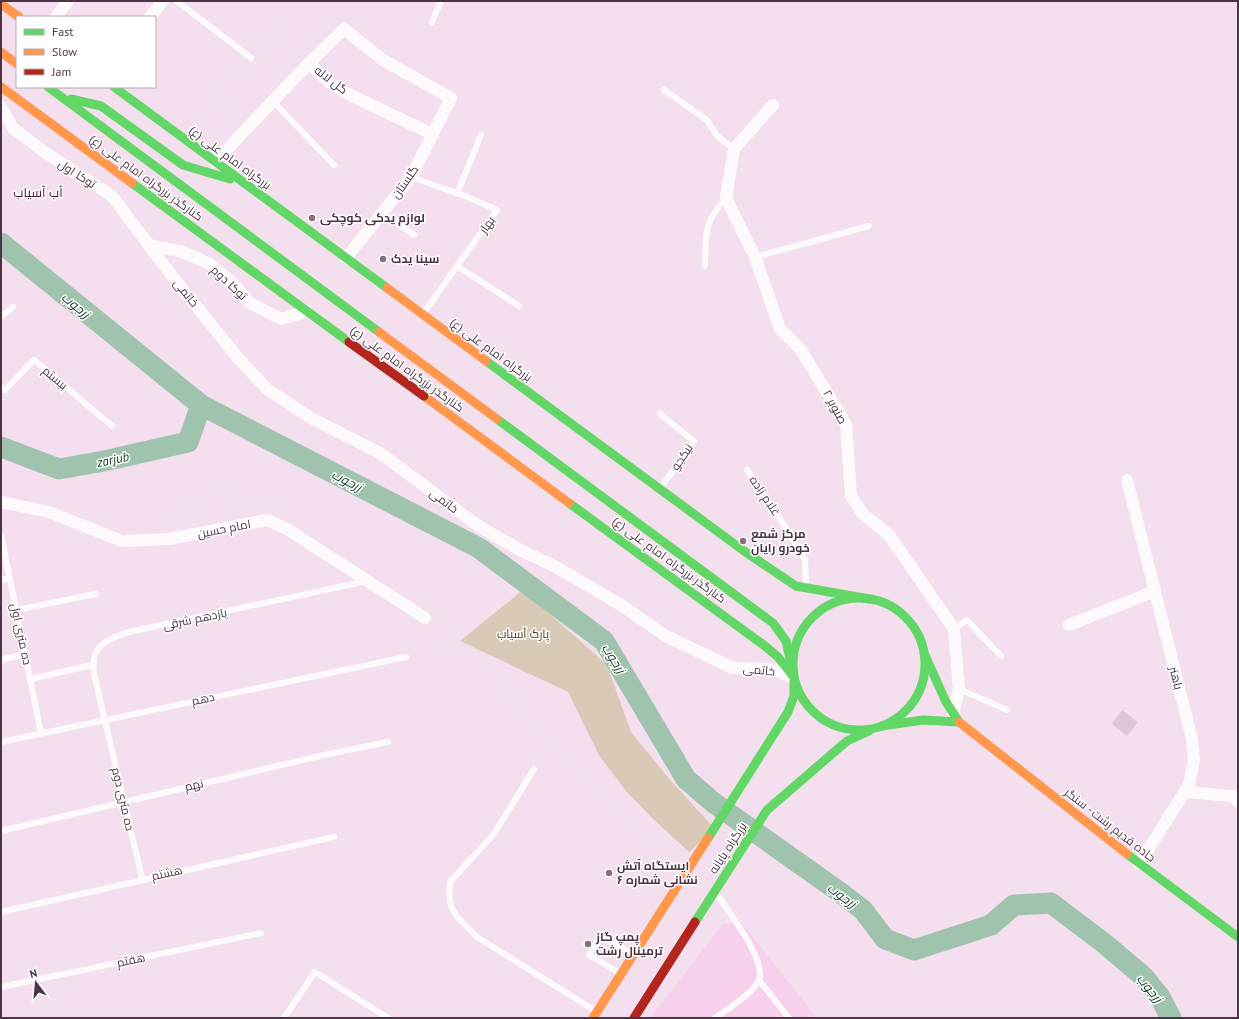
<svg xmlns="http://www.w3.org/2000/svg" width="1239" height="1019" viewBox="0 0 1239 1019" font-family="'PT Sans',Cairo,sans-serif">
  <rect width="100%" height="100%" fill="#f4dfee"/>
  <!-- built -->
  <path fill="#f7d0ec" d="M741,922L817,1018H650L723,924Z"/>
  <!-- green -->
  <path fill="#d9cab7" d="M523,590L607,665L631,732L672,782L715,829L689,852L652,818L626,791L599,755L568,692L460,641Z"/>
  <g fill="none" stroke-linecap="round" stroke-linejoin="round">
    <!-- river -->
    <g stroke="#9fc3ad" stroke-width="21">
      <path d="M1,243L201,405L479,548L604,641L686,779L714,803L841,893L863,910L885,939L914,950L991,925L1014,905L1051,903L1105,944L1144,977L1160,997L1171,1018"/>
      <path d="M1,447L59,469L104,461L188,442L201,405"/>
    </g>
  </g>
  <!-- building -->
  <path fill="#dcc8d6" d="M1122,710L1138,722L1127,736L1112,724Z"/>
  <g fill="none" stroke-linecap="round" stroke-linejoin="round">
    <!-- path -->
    <g stroke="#e6dfe4" stroke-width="2" stroke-dasharray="1 3" stroke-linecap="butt">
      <path d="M256,53L285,26"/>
      <path d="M237,123L215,92L245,64"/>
      <path d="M171,527L173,520L196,498L224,493L276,507L288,515"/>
      <path d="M436,613L450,622L564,757L673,861"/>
      <path d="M413,655L469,646"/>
    </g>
    <!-- lane -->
    <g stroke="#fdfafc" stroke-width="6">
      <path d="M177,1L251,58"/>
      <path d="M432,22L441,1"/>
      <path d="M664,90L707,120L717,136L734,149"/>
      <path d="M272,100L334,165"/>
      <path d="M411,177L465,196L497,210L425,311"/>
      <path d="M457,194L481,135"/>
      <path d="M382,213L414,235"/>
      <path d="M755,257L869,226"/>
      <path d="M457,266L519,306"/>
      <path d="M705,266C706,234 703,223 726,198"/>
      <path d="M1,317L13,307"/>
      <path d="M1,387L5,390L34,360L112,426"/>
      <path d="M660,414L694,441L662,486"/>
      <path d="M747,470L790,534L805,560L806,585"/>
      <path d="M1,535L41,733"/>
      <path d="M1,580L9,578"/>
      <path d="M16,610L96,594"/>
      <path d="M954,629L967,620L1001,656"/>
      <path d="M1,660L25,654"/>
      <path d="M31,679L92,665"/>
      <path d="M959,689L1007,710"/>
      <path d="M1,742L406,657"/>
      <path d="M534,769L494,834L450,882L449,894L451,906L457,917L477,937L594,1010"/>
      <path d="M1,831L320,756L388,742"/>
      <path d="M142,878L94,674C90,645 106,640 129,632L367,581"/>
      <path d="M1,912L334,837"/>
      <path d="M618,972L589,955L601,936L630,953"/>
      <path d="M759,980L789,1018"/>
      <path d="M1,987L261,933"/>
      <path d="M284,1018L315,972L388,1018"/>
      <path d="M715,1018C726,1010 754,993 759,980C767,961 729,912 718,896"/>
    </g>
    <!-- street -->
    <g stroke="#fdfafc" stroke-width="12">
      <path d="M56,17L68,1"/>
      <path d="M150,17L163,1"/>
      <path d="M309,63L344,29L383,60L451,98L411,177L346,258"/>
      <path d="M773,105L734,149L726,198L755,257L780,329L801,350L846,424L851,496L863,514L889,535L954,629L959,689L953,714"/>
      <path d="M1,107L13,128L43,151L112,196L172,276L238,358L268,390L311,418L380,453L477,525L520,550L554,566L621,605L666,636L733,668L771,669L794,678"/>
      <path d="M215,162L309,63L330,83L346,93L432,134"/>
      <path d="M149,245L183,252L210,264L234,284L250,303L281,319L299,314L305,310"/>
      <path d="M1127,480L1192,739L1194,760L1189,785L1139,864"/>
      <path d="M1,502L49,512L122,541L169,539L267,520L287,529L425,618"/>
      <path d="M1069,625L1155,591"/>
      <path d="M1184,792L1233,796L1238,802"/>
    </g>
    <!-- fast -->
    <g stroke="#63d668" stroke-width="9">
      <path d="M48,87L379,332"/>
      <path d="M114,87L387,288"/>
      <path d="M71,99L101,106L183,165L230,179"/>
      <path d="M132,183L349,342"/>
      <path d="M486,361L744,551L796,586L869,599"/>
      <path d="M497,419L773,623L786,641L794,677"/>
      <path d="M569,503L765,646L778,657L793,676"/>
      <circle cx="859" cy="664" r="66"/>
      <path d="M882,726L923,720L959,722L946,702L924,653"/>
      <path d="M708,838L788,712L794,696V680"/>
      <path d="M1127,854L1238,937"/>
      <path d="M695,922L767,810L847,741L869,731"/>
    </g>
    <!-- slow -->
    <g stroke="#ff974d" stroke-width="9">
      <path d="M1,4L19,17"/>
      <path d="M1,52L17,64"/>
      <path d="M1,87L132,183"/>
      <path d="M387,288L486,361"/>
      <path d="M379,332L497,419"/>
      <path d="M424,396L569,503"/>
      <path d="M959,722L1127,854"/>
      <path d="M593,1018L708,838"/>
    </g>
    <!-- jam -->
    <g stroke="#b3261e" stroke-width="9">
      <path d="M349,342L424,396"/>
      <path d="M634,1018L695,922"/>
    </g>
  </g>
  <!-- markers -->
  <g fill="#877080" stroke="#fff" stroke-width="1.5">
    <circle cx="312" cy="218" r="4"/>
    <circle cx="383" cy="259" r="4"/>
    <circle cx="743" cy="541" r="4"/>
    <circle cx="609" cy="873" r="4"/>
    <circle cx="588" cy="944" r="4"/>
  </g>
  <g text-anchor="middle" stroke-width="3" stroke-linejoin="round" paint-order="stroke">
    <!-- street labels -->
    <g font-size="12" fill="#4c3445" stroke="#fff">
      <text transform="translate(331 80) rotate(37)" y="4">گل لاله</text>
      <text transform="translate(230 158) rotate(36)" y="4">بزرگراه امام علی (ع)</text>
      <text transform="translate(77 174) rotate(33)" y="4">توکا اول</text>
      <text transform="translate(146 178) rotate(36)" y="4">کنارگذر بزرگراه امام علی (ع)</text>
      <text transform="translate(405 182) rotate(-55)" y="4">گلستان</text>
      <text transform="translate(487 225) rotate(-55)" y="4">بهار</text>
      <text transform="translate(229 283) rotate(43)" y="4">توکا دوم</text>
      <text transform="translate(186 293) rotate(51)" y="4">خاتمی</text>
      <text transform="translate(491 350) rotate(36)" y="4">بزرگراه امام علی (ع)</text>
      <text transform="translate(407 369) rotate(36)" y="4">کنارگذر بزرگراه امام علی (ع)</text>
      <text transform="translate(55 378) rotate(40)" y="4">بیستم</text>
      <text transform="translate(835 407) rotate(62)" y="4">صنوبر ۲</text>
      <text transform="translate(682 457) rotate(-56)" y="4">نیکجو</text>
      <text transform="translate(765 496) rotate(56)" y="4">غلام زاده</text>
      <text transform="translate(444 501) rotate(37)" y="4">خاتمی</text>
      <text transform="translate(224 529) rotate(-11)" y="4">امام حسین</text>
      <text transform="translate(669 560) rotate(36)" y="4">کنارگذر بزرگراه امام علی (ع)</text>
      <text transform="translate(195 619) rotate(-12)" y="4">یازدهم شرقی</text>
      <text transform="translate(21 634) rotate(78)" y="4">ده متری اول</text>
      <text transform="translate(759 670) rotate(6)" y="4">خاتمی</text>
      <text transform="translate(1176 678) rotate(76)" y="4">باهنر</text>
      <text transform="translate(203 699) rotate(-12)" y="4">دهم</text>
      <text transform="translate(194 785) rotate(-13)" y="4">نهم</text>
      <text transform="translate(123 799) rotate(77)" y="4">ده متری دوم</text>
      <text transform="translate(1110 825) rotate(38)" y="4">جاده قدیم رشت - سنگر</text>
      <text transform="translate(728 848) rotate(-57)" y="4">بزرگراه پایانه</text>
      <text transform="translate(167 873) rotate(-12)" y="4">هشتم</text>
      <text transform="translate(131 960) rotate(-12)" y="4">هفتم</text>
    </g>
    <!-- poi labels -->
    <g font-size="12" font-weight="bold" fill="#4c3445" stroke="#fff" text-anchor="start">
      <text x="320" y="222">لوازم یدکی کوچکی</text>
      <text x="391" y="263">سینا یدک</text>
      <text x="751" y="538">مرکز شمع<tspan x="751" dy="14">خودرو رایان</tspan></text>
      <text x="617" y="870">ایستگاه آتش<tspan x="617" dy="14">نشانی شماره ۶</tspan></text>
      <text x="596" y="941">پمپ گاز<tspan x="596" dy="14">ترمینال رشت</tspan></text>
    </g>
    <!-- park labels -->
    <g font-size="12" fill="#4a3e0b" stroke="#fff">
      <text x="523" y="638">پارک آسیاب</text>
    </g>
    <!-- neighbourhood labels -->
    <g font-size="13" fill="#45153b" stroke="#fff">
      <text x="38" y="197">آب آسیاب</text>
    </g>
    <!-- water labels -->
    <g font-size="13" font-style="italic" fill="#114128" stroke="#fff">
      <text transform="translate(76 305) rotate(39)" y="5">زرجوب</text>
      <text transform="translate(113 459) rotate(-12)" y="5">zarjub</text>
      <text transform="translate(347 480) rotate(27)" y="5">زرجوب</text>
      <text transform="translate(614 658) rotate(58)" y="5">زرجوب</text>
      <text transform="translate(842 895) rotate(36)" y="5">زرجوب</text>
      <text transform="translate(1150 988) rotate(51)" y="5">زرجوب</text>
    </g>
  </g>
  <!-- border -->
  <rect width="1239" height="1019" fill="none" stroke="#4c3445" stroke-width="4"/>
  <!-- legend -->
  <rect x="16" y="16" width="140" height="72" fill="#ffffff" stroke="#b7aeb5"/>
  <rect x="24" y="29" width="20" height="6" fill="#63d668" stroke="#b7aeb5"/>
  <text x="52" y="36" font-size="12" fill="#4c3445">Fast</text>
  <rect x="24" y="49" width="20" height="6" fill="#ff974d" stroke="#b7aeb5"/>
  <text x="52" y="56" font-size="12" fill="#4c3445">Slow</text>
  <rect x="24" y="69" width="20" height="6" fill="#b3261e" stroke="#b7aeb5"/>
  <text x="52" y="76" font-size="12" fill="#4c3445">Jam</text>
  <!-- north arrow -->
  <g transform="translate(36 983) rotate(344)" stroke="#ffffff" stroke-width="3" paint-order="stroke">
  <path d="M0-3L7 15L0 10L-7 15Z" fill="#4c3445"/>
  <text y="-6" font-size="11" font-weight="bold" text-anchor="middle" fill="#4c3445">N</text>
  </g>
</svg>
